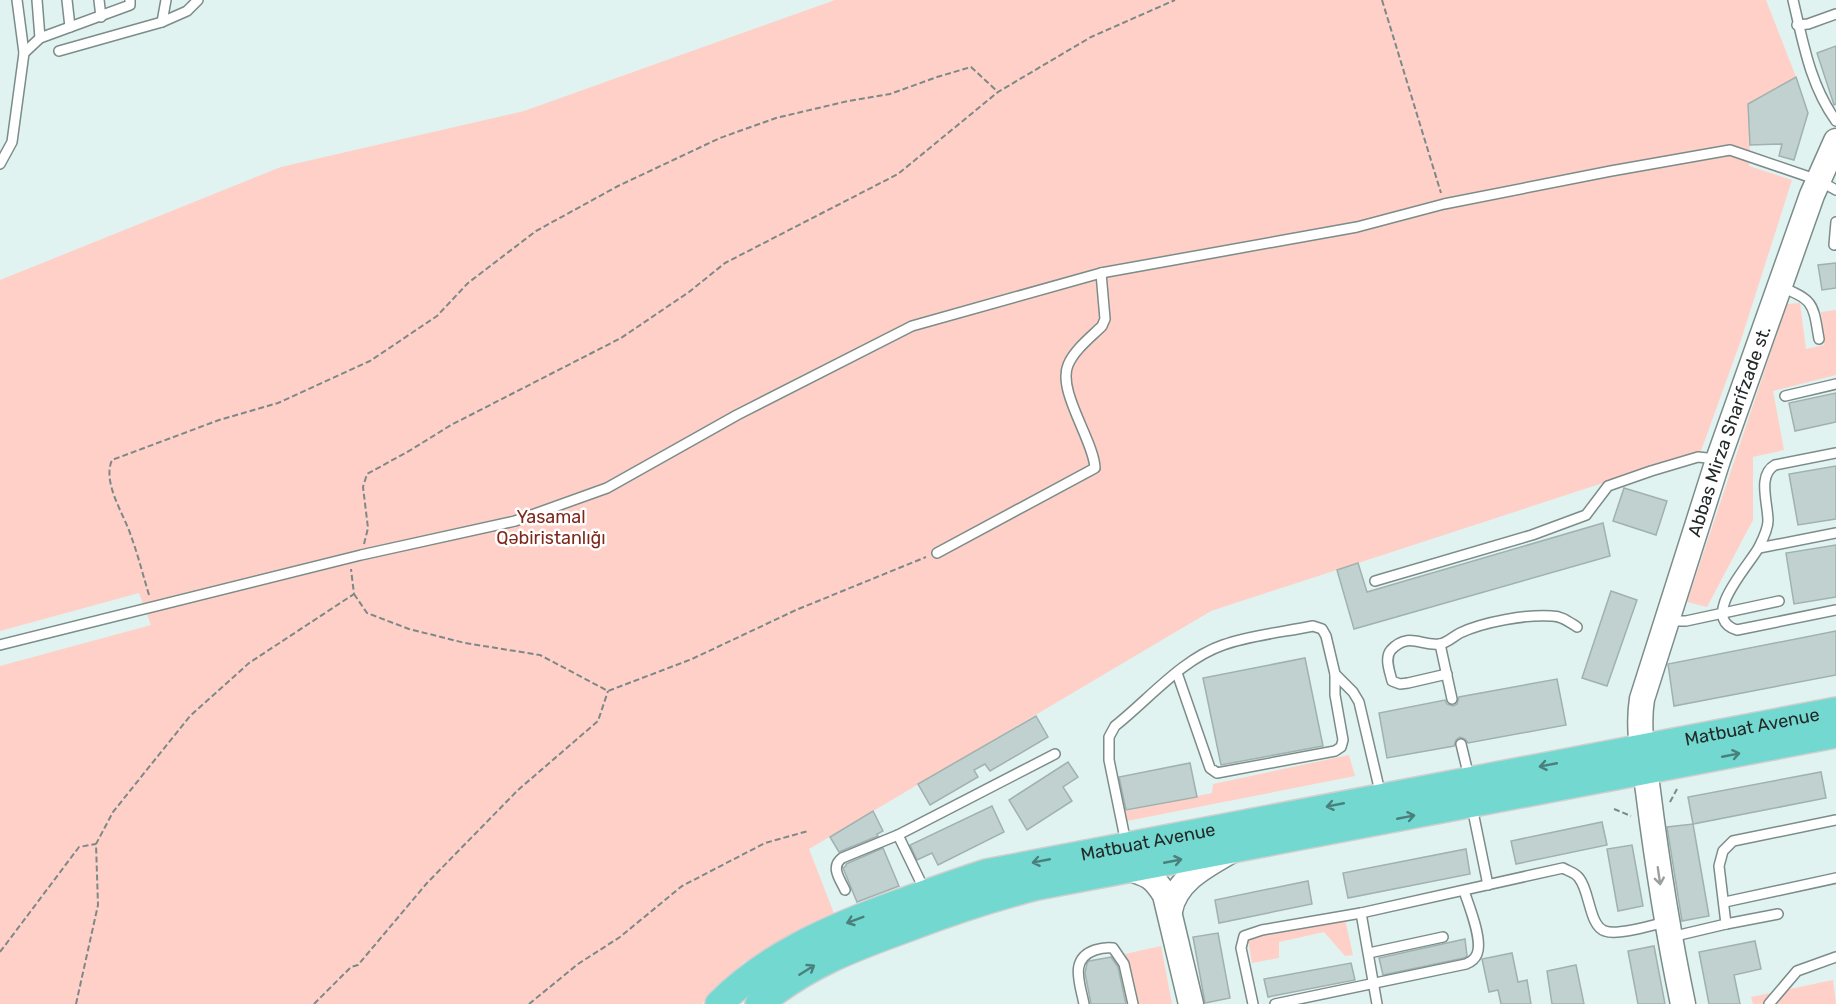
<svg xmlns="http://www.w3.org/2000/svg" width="1836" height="1004" viewBox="0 0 1836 1004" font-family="Rubik,sans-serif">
  <rect width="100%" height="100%" fill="#e1f3f1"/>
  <!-- green -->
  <g fill="#ffd0c7">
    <path d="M835,0H1766L1796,77L1750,145L1749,166L1792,180L1741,340L1701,451L1211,611L809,849L835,916L744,962L702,1004H0V666L151,625L139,593L0,631V280L281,167L524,111Z"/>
    <path d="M1800,303L1806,349L1824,345L1821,312L1836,310V375L1773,391L1784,450L1753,457V520L1707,607L1687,602L1787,304Z"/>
    <path d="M1349,755L1355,776L1127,821L1125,811L1212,793L1213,784Z"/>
    <path d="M1344,915L1353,955L1345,956L1324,932L1279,942V958L1252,963L1247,934Z"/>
    <path d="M1161,946L1172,1004H1134L1125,954Z"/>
    <path d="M1833,980L1836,1004H1753L1751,997Z"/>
  </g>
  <!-- building -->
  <g fill="#c0d1cf" stroke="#a0b1af" stroke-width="1.5">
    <path d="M1836,46V104L1834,105L1817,53Z"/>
    <path d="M1796,77L1808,113L1794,160L1779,156L1782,144L1750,145L1748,104Z"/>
    <path d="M1836,263V288L1822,290L1818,265Z"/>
    <path d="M1836,393V422L1795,431L1789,403Z"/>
    <path d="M1836,466V519L1798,525L1789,474Z"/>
    <path d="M1624,488L1667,501L1656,535L1613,521Z"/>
    <path d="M1603,523L1610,556L1354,629L1337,570L1358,563L1367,592Z"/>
    <path d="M1836,545V597L1794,604L1786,553Z"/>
    <path d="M1611,591L1637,600L1607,686L1582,678Z"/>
    <path d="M1836,631V675L1674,706L1668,664Z"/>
    <path d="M1305,658L1323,746L1221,765L1203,678Z"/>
    <path d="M1557,679L1566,725L1468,743L1465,739L1460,737L1456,740L1454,746L1387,758L1379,713L1445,700L1447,704L1453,706L1457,704L1459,697Z"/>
    <path d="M1036,716L1048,737L990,771L985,764L974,770L978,777L930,805L918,784Z"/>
    <path d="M1068,762L1078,777L1063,787L1072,801L1027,830L1009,800Z"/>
    <path d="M1190,763L1197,797L1126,810L1119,777Z"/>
    <path d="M1821,772L1826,798L1693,824L1688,797Z"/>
    <path d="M992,806L1004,832L938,865L932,853L917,860L910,845Z"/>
    <path d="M873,811L883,831L877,834L878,836L839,852L830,837Z"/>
    <path d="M1602,822L1607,845L1516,864L1511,841Z"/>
    <path d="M1693,824L1709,916L1682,921L1667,827Z"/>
    <path d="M1632,845L1643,906L1618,911L1607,849Z"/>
    <path d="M883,848L899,886L857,902L843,868L846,866V864Z"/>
    <path d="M1466,849L1470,874L1348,898L1343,873Z"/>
    <path d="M1308,881L1312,904L1219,923L1215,900Z"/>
    <path d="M1218,933L1230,998L1205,1003L1193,937Z"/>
    <path d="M1465,939L1467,956L1464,958L1383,975L1379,958Z"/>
    <path d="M1755,941L1761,969L1734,975L1740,1004H1709L1699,952Z"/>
    <path d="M1654,946L1665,1004H1638L1628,951Z"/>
    <path d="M1512,953L1518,982L1527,980L1531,1004H1501L1498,990L1489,992L1482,959Z"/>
    <path d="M1111,957L1118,967L1126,1004H1091L1085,973L1087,963L1089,961Z"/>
    <path d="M1351,963L1355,980L1268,997L1264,979Z"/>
    <path d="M1576,965L1584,1004H1552L1547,971Z"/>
  </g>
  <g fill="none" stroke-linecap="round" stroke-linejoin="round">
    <!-- lane casing -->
    <g stroke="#7b8c89" stroke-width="12">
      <g id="lane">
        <path d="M17,0L24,53"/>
        <path d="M37,0L40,38"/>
        <path d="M67,0L70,27"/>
        <path d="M99,0L101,17"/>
        <path d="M1793,0C1803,42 1810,85 1836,121"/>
        <path d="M162,22L166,0"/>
        <path d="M1797,25L1808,24L1836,14"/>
        <path d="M59,51L162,22L187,11L198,0"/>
        <path d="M0,164L12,142L24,53L40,38L130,5V0"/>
        <path d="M1834,245L1836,222"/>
        <path d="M1781,287C1815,300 1813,305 1819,339"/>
        <path d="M1785,396L1836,384"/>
        <path d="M1836,453L1775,465C1757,475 1768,503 1768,521C1768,529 1763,539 1759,547C1749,566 1698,618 1737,630L1836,610"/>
        <path d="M1759,548L1836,533"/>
        <path d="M937,553L1095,468C1094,441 1057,391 1068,365C1074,350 1091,337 1102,326L1105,319L1101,273"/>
        <path d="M1375,581L1532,535L1586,515L1608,486L1651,471L1698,457L1716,459"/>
        <path d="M1669,621H1686L1779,601"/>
        <path d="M1440,644L1452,699"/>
        <path d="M0,645L361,555L515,521L607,488L737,415L912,326L1101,273L1357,227L1444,204L1611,171L1730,150L1818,180L1836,190"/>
        <path d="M1177,673L1210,768L1217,773L1335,751L1341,747L1343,740L1335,695V674"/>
        <path d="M1447,674L1408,683L1400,684L1392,681C1390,672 1384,658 1391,650C1409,631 1422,647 1440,644C1447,643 1454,636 1460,633C1483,622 1527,614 1552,616C1562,616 1569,622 1577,627"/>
        <path d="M1461,744L1469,777"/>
        <path d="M1472,807L1488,885"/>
        <path d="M898,835L925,891"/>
        <path d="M1126,843L1109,760V737L1115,726C1148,700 1182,659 1223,645C1251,635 1284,632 1313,626L1322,629L1326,636L1335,674L1353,692L1359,702L1381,796"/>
        <path d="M845,890C840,879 830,867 842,858L898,835L1055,754"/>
        <path d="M1725,902L1836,878"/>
        <path d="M1361,913L1377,1004"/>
        <path d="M1726,924L1778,914"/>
        <path d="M1671,937L1726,924L1719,866L1723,851L1733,841L1836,820"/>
        <path d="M1369,953L1443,937"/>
        <path d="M1084,1004C1080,983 1069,959 1095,950C1101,948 1106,947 1113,948L1124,964L1133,1004"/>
        <path d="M1253,1004L1241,948L1244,936L1262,930L1361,913L1563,868C1568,871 1576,873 1579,878C1590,891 1589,926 1605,931C1618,936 1652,925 1666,922"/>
        <path d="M1275,1004L1466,964C1471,962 1475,959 1477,954C1483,940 1469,906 1464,891"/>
        <path d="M1769,1004L1797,971L1836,957"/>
      </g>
    </g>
    <!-- secondary casing -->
    <g stroke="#7b8c89" stroke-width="27">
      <g id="secondary">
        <path d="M1130,869C1149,875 1154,877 1165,895L1191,1004"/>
        <path d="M1170,911C1175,881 1205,866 1229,852"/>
        <path id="s1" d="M1683,1004C1668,933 1657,862 1648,791C1644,761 1637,730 1642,699L1718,460L1812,195L1836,141"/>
      </g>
    </g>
    <!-- primary casing -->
    <g stroke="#ced0d0" stroke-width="30">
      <g id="primary">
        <path id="s2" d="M719,1004C766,957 824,931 886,908C919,896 952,884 986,873L1836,711"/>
        <path d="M759,1004C808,964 852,948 910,927C952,911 994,897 1038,886L1836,734"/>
      </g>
    </g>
    <!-- path -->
    <g stroke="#7d8988" stroke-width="2" stroke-dasharray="6 3" stroke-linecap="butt">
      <path d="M1382,0L1441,193"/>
      <path d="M364,544L368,528L363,487L367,474L409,451L451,425L621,338L689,292L725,263L898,174L998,92L1091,37L1175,0"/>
      <path d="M354,594L367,613L409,629L465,643L540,655L608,691L692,659L796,610L926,557"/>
      <path d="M149,595C143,575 138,555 131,536C124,514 102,483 112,460L219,420L278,403L370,361L437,316L468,283L536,231L618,186L720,138L776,118L848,101L890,94L937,77L971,67L998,92"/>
      <path d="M1670,802L1677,789"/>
      <path d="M1614,809L1631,816"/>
      <path d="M0,952L79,847L96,844"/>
      <path d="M76,1004L98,905L96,844L113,812L190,716L249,663L354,594L351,569"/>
      <path d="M314,1004L351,967L358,965L427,883L518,790L598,721L608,691"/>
      <path d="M529,1004L578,964L620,937L682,886L765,843L808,831"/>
    </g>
    <!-- lane -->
    <use href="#lane" stroke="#fff" stroke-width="9"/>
    <!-- secondary -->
    <use href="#secondary" stroke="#fff" stroke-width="24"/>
    <!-- primary -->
    <use href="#primary" stroke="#73d8d0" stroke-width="27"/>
  </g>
  <!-- one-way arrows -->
  <defs><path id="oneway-shaft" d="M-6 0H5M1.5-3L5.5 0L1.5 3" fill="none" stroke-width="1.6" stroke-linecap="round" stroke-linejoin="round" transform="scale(1.5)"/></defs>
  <g stroke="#4a807c">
    <use href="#oneway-shaft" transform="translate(1731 755) rotate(-11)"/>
    <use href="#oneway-shaft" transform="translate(1548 765) rotate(169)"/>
    <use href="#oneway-shaft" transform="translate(1335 805) rotate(169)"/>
    <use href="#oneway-shaft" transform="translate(1406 817) rotate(-11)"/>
    <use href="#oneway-shaft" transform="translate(1041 861) rotate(169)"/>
    <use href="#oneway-shaft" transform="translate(1173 861) rotate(-11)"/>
    <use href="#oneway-shaft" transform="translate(855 920) rotate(159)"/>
    <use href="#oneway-shaft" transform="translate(807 970) rotate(-32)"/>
  </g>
  <use stroke="#9c9f9e" href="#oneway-shaft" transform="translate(1659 876) rotate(82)"/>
  <g text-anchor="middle" stroke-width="5" stroke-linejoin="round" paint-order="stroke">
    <!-- street labels -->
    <g font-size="18" fill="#222928" stroke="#fff">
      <text dy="6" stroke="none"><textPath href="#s1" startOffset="590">Abbas Mirza Sharifzade st.</textPath></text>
      <text dy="6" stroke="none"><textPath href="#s2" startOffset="1080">Matbuat Avenue</textPath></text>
      <text dy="6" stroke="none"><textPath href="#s2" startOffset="465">Matbuat Avenue</textPath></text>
    </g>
    <!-- park labels -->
    <g font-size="18" fill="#7e281c" stroke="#fff">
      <text x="551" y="523">Yasamal<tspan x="551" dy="21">Qəbiristanlığı</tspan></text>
    </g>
  </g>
</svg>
